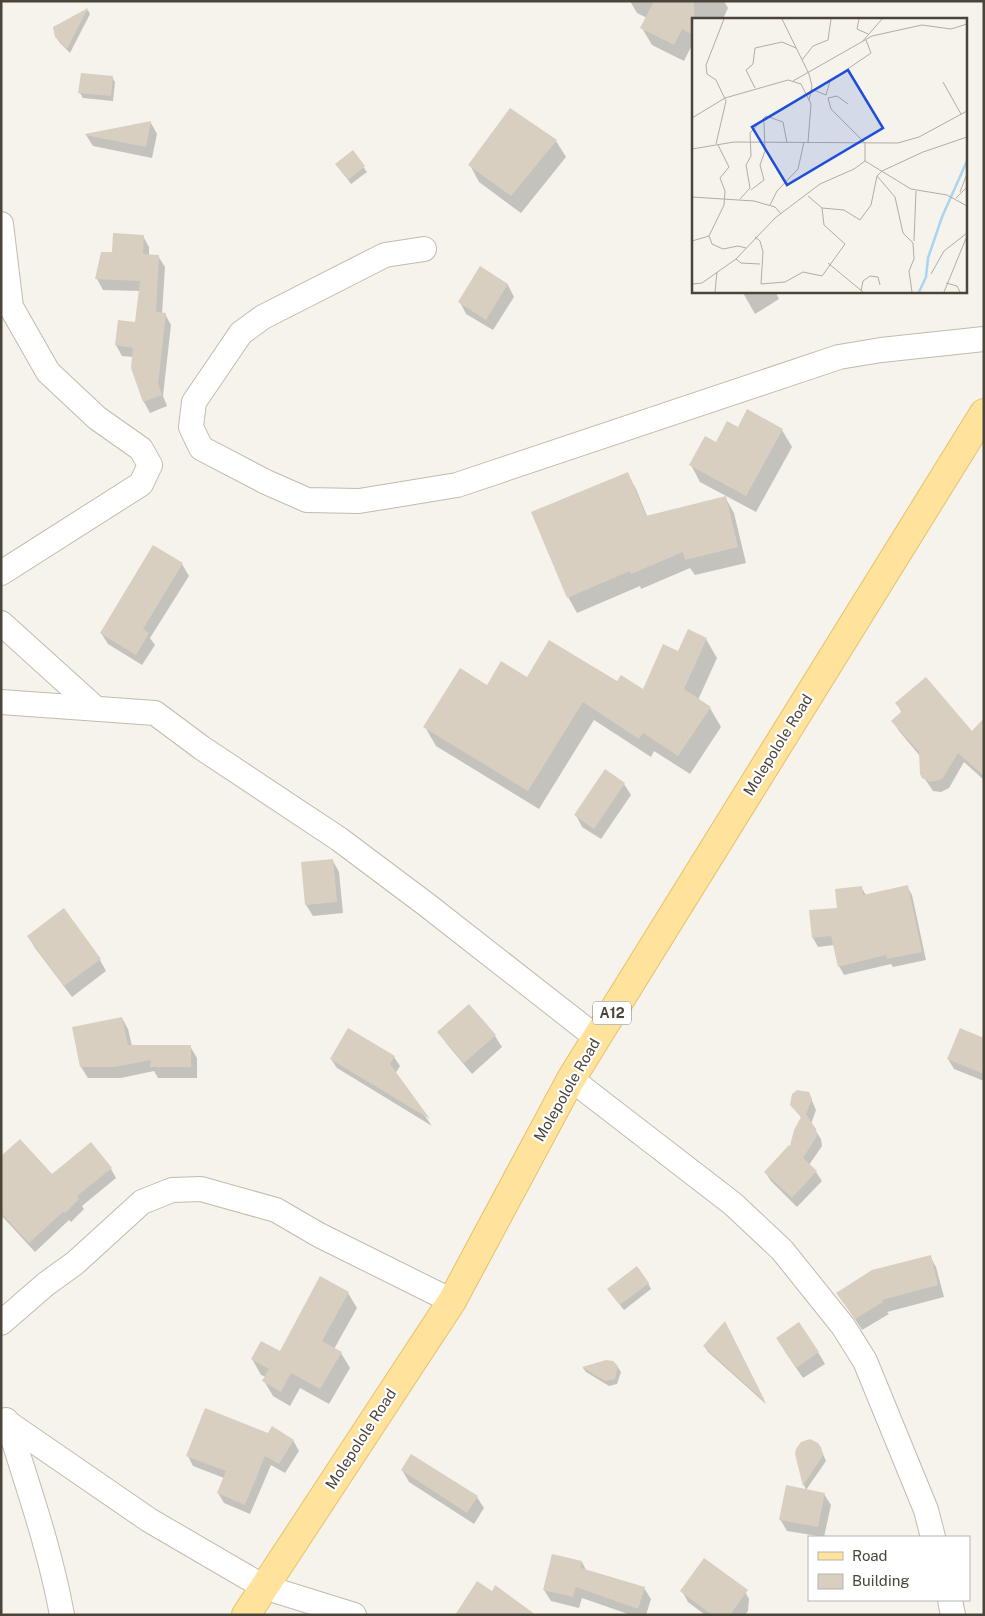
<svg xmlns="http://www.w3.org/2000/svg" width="985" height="1616" viewBox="0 0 985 1616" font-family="'Public Sans',sans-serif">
  <rect width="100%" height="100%" fill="#f6f3ec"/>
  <!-- shadow -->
  <g fill="#0003">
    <path d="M630,1H724L728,8L723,19H694V46L692,45L684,61L652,45L642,28L647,18L637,13Z"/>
    <path d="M88,10L90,14L70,53L60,43L56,37L54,28Z"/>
    <path d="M112,77L115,82L113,101L83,98L80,93Z"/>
    <path d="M151,123L157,134L152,158L93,146L86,135Z"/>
    <path d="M556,141L566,157L521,213L479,182L470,165Z"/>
    <path d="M352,152L367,172L351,184L340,169Z"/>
    <path d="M143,236L149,247V255L158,256L165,267L162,314H165L171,325L163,396L167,406L150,413L144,402L132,368L133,357L122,356L116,345L136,324L140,291L103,290L97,279L113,254Z"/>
    <path d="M481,268L508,285L514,297L493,330L466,314L460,302Z"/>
    <path d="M742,291H775L779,299L755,314Z"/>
    <path d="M738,428L782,430L792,447L756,512L700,482L691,465L716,443Z"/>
    <path d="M627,473L636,489L647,516L725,497L734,513L746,563L695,575L690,568L641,589L640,586L577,613L568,597L533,512Z"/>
    <path d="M182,564L189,576L150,638L155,645L142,665L108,644L101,633Z"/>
    <path d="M706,639L717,658L698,700L710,708L721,727L690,774L654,751L651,757L594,720L539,809L436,746L425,727L487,686L527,679L617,683L643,691L678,652Z"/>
    <path d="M897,704L972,733L984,729V780L964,762L949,788L941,792L933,791L921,773L920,756L899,731L893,721L902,713Z"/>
    <path d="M624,784L631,795L601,839L582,827L576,815Z"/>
    <path d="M333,861L339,872L343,913L313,916L306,905Z"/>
    <path d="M907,886L912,895L926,960L893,967L891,964L844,975L839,966L834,945L818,947L813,938L811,911L838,909L861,887L866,895Z"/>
    <path d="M28,936L100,960L106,971L72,997L35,948Z"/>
    <path d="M469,1006L495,1036L502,1047L472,1074L446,1043L439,1032Z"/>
    <path d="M122,1018L128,1029L132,1046H190L197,1058V1078H158L154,1071L121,1078H88L81,1067Z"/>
    <path d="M984,1039V1081L954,1069L948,1059Z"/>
    <path d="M394,1057L400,1066L395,1074L432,1126L337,1068L331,1059Z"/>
    <path d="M809,1094L816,1110L811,1124L821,1139L822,1146L809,1165L816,1172L822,1181L797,1207L771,1181L765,1172L791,1148L802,1119L792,1104Z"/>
    <path d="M111,1169L116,1178L82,1206L84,1209L71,1222L69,1220L35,1252L1,1215V1194L52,1175Z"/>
    <path d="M930,1256L936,1267L944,1297L887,1312L889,1314L862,1330L845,1304Z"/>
    <path d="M648,1283L651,1289L624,1310L612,1295Z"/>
    <path d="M348,1293L357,1308L334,1349L341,1353L350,1368L329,1404L300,1388L290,1406L273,1396L264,1381L266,1377L261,1375L252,1359L281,1353Z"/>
    <path d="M727,1328L766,1404L708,1352L704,1346Z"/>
    <path d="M784,1350L818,1352L825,1364L803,1378Z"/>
    <path d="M617,1366L621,1372L617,1384L609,1386L586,1372L583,1368Z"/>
    <path d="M268,1434L293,1440L299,1451L285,1473L271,1465L250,1514L224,1503L218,1493L224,1478L193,1466L188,1456Z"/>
    <path d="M820,1447L826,1461L806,1490L804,1485L797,1454Z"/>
    <path d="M402,1470L477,1497L484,1508L474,1524L409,1482Z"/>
    <path d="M824,1494L831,1505L824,1537L787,1531L780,1519Z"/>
    <path d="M582,1562L586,1570L644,1588L651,1599L646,1615H631L582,1598L579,1608L551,1601L544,1590Z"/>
    <path d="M743,1588L749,1599L748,1611L745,1615H705L688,1602L682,1591Z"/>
  </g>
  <!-- building -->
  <g fill="#d8cfc1">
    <path d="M654,1H694V35L682,29L674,45L640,28Z"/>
    <path d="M88,8L67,49L55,37L53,27Z"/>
    <path d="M81,73L113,76L111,96L78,93Z"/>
    <path d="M510,108L557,140L511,196L468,165Z"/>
    <path d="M151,121L146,147L85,135V134Z"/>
    <path d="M353,150L365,166L348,180L335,164Z"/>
    <path d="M113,233L144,235L143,254L159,255L156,312L166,313L158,384L162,395L143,402L131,368L133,348L115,345L118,320L135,322L140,281L95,279L101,252H112Z"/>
    <path d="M480,266L508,284L486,320L458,302Z"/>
    <path d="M747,409L783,429L746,496L689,465L705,436L716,442L727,421L738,427Z"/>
    <path d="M628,472L646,516L726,496L738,547L685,560L683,552L631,574L630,571L567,598L531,512Z"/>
    <path d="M153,545L183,563L143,629L149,633L136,655L100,633Z"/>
    <path d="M688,629L707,638L684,689L711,707L678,756L643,733L639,739L583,702L528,791L423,727L460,668L487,685L501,661L527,677L549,640L617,681L621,675L643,689L663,644L678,651Z"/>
    <path d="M926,677L972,731L984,718V776L958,753L943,778L939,780L930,782L922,778L920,774L919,752L891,721L902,711L895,703Z"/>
    <path d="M605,769L625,783L594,829L574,815Z"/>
    <path d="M333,859L337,902L305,905L301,862Z"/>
    <path d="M908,885L922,952L887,959L886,955L838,967L831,936L812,938L809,910L837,908L835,889L862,886L863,895Z"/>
    <path d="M64,908L101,959L64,986L27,936Z"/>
    <path d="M469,1004L496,1035L464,1063L437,1032Z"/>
    <path d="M122,1017L128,1045H191V1067H150L151,1060L114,1067H80L72,1027Z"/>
    <path d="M348,1028L395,1056L390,1064L430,1119L330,1059Z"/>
    <path d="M960,1028L984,1038V1074L947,1059Z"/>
    <path d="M797,1090L809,1092L812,1099L806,1114L816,1129L817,1136L803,1158L817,1171L792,1198L764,1172L789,1145L790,1146L794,1130L801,1117L790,1105L792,1094Z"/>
    <path d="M20,1139L52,1174L91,1142L112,1168L77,1196L79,1199L65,1213L63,1212L29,1243L1,1213V1156Z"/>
    <path d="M931,1255L938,1285L882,1300L883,1302L855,1319L836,1293L872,1270Z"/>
    <path d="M637,1266L649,1283L620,1305L607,1289Z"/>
    <path d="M320,1276L349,1292L322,1341L342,1352L320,1389L291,1373L281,1392L262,1381L269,1369L251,1359L261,1341L280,1351Z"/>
    <path d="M725,1321L764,1399L763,1400L703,1346Z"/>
    <path d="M799,1322L819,1352L796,1368L776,1338Z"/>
    <path d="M606,1360L613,1361L618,1366L615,1379L605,1381L582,1367Z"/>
    <path d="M205,1408L268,1433L272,1426L294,1440L279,1464L265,1456L245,1505L217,1493L226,1471L186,1456Z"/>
    <path d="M810,1439L818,1443L821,1447L823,1455L803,1486L795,1454L796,1449L801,1442Z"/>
    <path d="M411,1454L478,1496L467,1513L401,1470Z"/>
    <path d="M786,1485L825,1493L818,1527L779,1520Z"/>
    <path d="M552,1554L582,1561L581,1568L645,1587L638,1609L576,1587L573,1597L543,1590Z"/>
    <path d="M704,1558L748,1590L730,1615H712L680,1591Z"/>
    <path d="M477,1581L492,1591L495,1585L536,1615H455Z"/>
  </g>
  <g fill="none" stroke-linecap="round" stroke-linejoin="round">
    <!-- street casing -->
    <g stroke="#c2bbae" stroke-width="26">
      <g id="street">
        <path d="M1,224L11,307L48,372L97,418L141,449L150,465L141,484L1,573"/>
        <path d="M424,249L385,255L263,317L241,333L194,402L191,427L201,448L266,482L307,500L359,501L457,485L839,357L881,350L984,339"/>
        <path d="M1,623L95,708"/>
        <path d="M1,702L155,713L202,748L339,839L427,905L597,1038"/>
        <path d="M571,1079L733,1204L782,1250L843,1326L865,1361L926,1510L933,1537"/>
        <path d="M1,1323L46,1284L75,1263L142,1202L172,1190L201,1189L276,1210L319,1235L452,1301"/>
        <path d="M6,1420L8,1423C28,1487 50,1549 62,1615"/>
        <path d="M8,1423L149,1520L264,1587L354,1615"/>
        <path d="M950,1600L953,1615"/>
      </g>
    </g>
    <!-- primary casing -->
    <g stroke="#e6c16a" stroke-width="30">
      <path id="primary" d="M246,1615L452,1301L571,1079L984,413"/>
    </g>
    <!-- street -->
    <use href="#street" stroke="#fff" stroke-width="24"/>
    <!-- primary -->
    <use href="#primary" stroke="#ffe39c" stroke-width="28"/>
  </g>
  <g text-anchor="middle" stroke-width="4.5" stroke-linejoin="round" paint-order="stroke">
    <!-- shield labels -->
    <rect fill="#fff" stroke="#817c74" stroke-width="1" x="593" y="1001.5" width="38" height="23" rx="4"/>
    <g font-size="14" font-weight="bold" fill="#4b4439">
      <text x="612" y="1018">A12</text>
    </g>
    <!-- street labels -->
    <g font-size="15" fill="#4b4439" stroke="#fff">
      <text transform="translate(778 745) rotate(-58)" y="5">Molepolole Road</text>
      <text transform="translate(567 1090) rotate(-60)" y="5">Molepolole Road</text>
      <text transform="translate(361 1439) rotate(-57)" y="5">Molepolole Road</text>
    </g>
  </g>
  <!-- overview -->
  <g transform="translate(692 18)">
    <rect width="275" height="275" fill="#f6f3ec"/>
    <path fill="none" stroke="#a9d4f2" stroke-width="2.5" d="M227,274L234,259L236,240L250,199L275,143"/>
    <path fill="none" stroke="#b2ada4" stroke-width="1" d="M90,1L117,56L120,68L117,82M167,1L165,11L176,16M170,24L190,1M110,42L121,28L136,22L139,1M101,63L180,18L230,7L259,11L275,6M251,64L269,96M63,70L54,52L61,46L63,30L90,24L104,30M119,71L134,77L138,63L179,35L174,22M156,86L145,78L136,80L139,91L173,125V143M0,100L33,80L96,62L109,66L119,86L116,124M24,126L34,83L24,62L15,56L14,47L32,1M0,131L42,124L206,125L227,119L275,93M185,158L203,179L211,215L221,225L222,241L217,253L220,274M59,172L72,162L68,147L73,133L72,104M268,174L275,156M116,178L130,190L152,192L168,202L179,187L185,158L190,153L231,134L275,119M0,179L62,183L83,189L89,196M264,180L275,169M48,181L58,170L54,147L59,138L58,115L74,98L91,104L95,125M78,187L85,173L106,151L112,124M17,218L20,226L31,231L46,228L54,230M63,219L68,223L71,234L69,266L93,264L111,254L130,258L153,226L132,207L130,190M0,223L17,218L32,187L33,173L28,160L37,149L26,127M222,223L224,173M44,241L49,245L68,246M136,245L171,274M239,256L252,233L275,215M254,265L265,268L268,274M0,266L10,265L44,241L83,200L128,166L162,151L173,143L219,171L255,177L275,188M169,273L171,263L178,258L186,259L188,267M23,274L25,254M252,274L275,218"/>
    <path fill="#1d4ed8" fill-opacity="0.15" stroke="#1d4ed8" stroke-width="2.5" d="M156,52L191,110L95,167L60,109Z"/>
    <rect width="275" height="275" fill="none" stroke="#4b4439" stroke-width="2.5"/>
  </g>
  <!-- border -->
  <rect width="985" height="1616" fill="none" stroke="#4b4439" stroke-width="5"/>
  <!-- legend -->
  <rect x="808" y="1536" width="162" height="65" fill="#ffffff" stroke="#b7b4b0"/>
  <rect x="818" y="1552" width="25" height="8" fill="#ffe39c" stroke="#b7b4b0"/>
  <text x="852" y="1561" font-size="15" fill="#4b4439">Road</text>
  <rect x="818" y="1574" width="25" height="15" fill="#d8cfc1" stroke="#b7b4b0"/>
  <text x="852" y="1586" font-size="15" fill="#4b4439">Building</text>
</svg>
